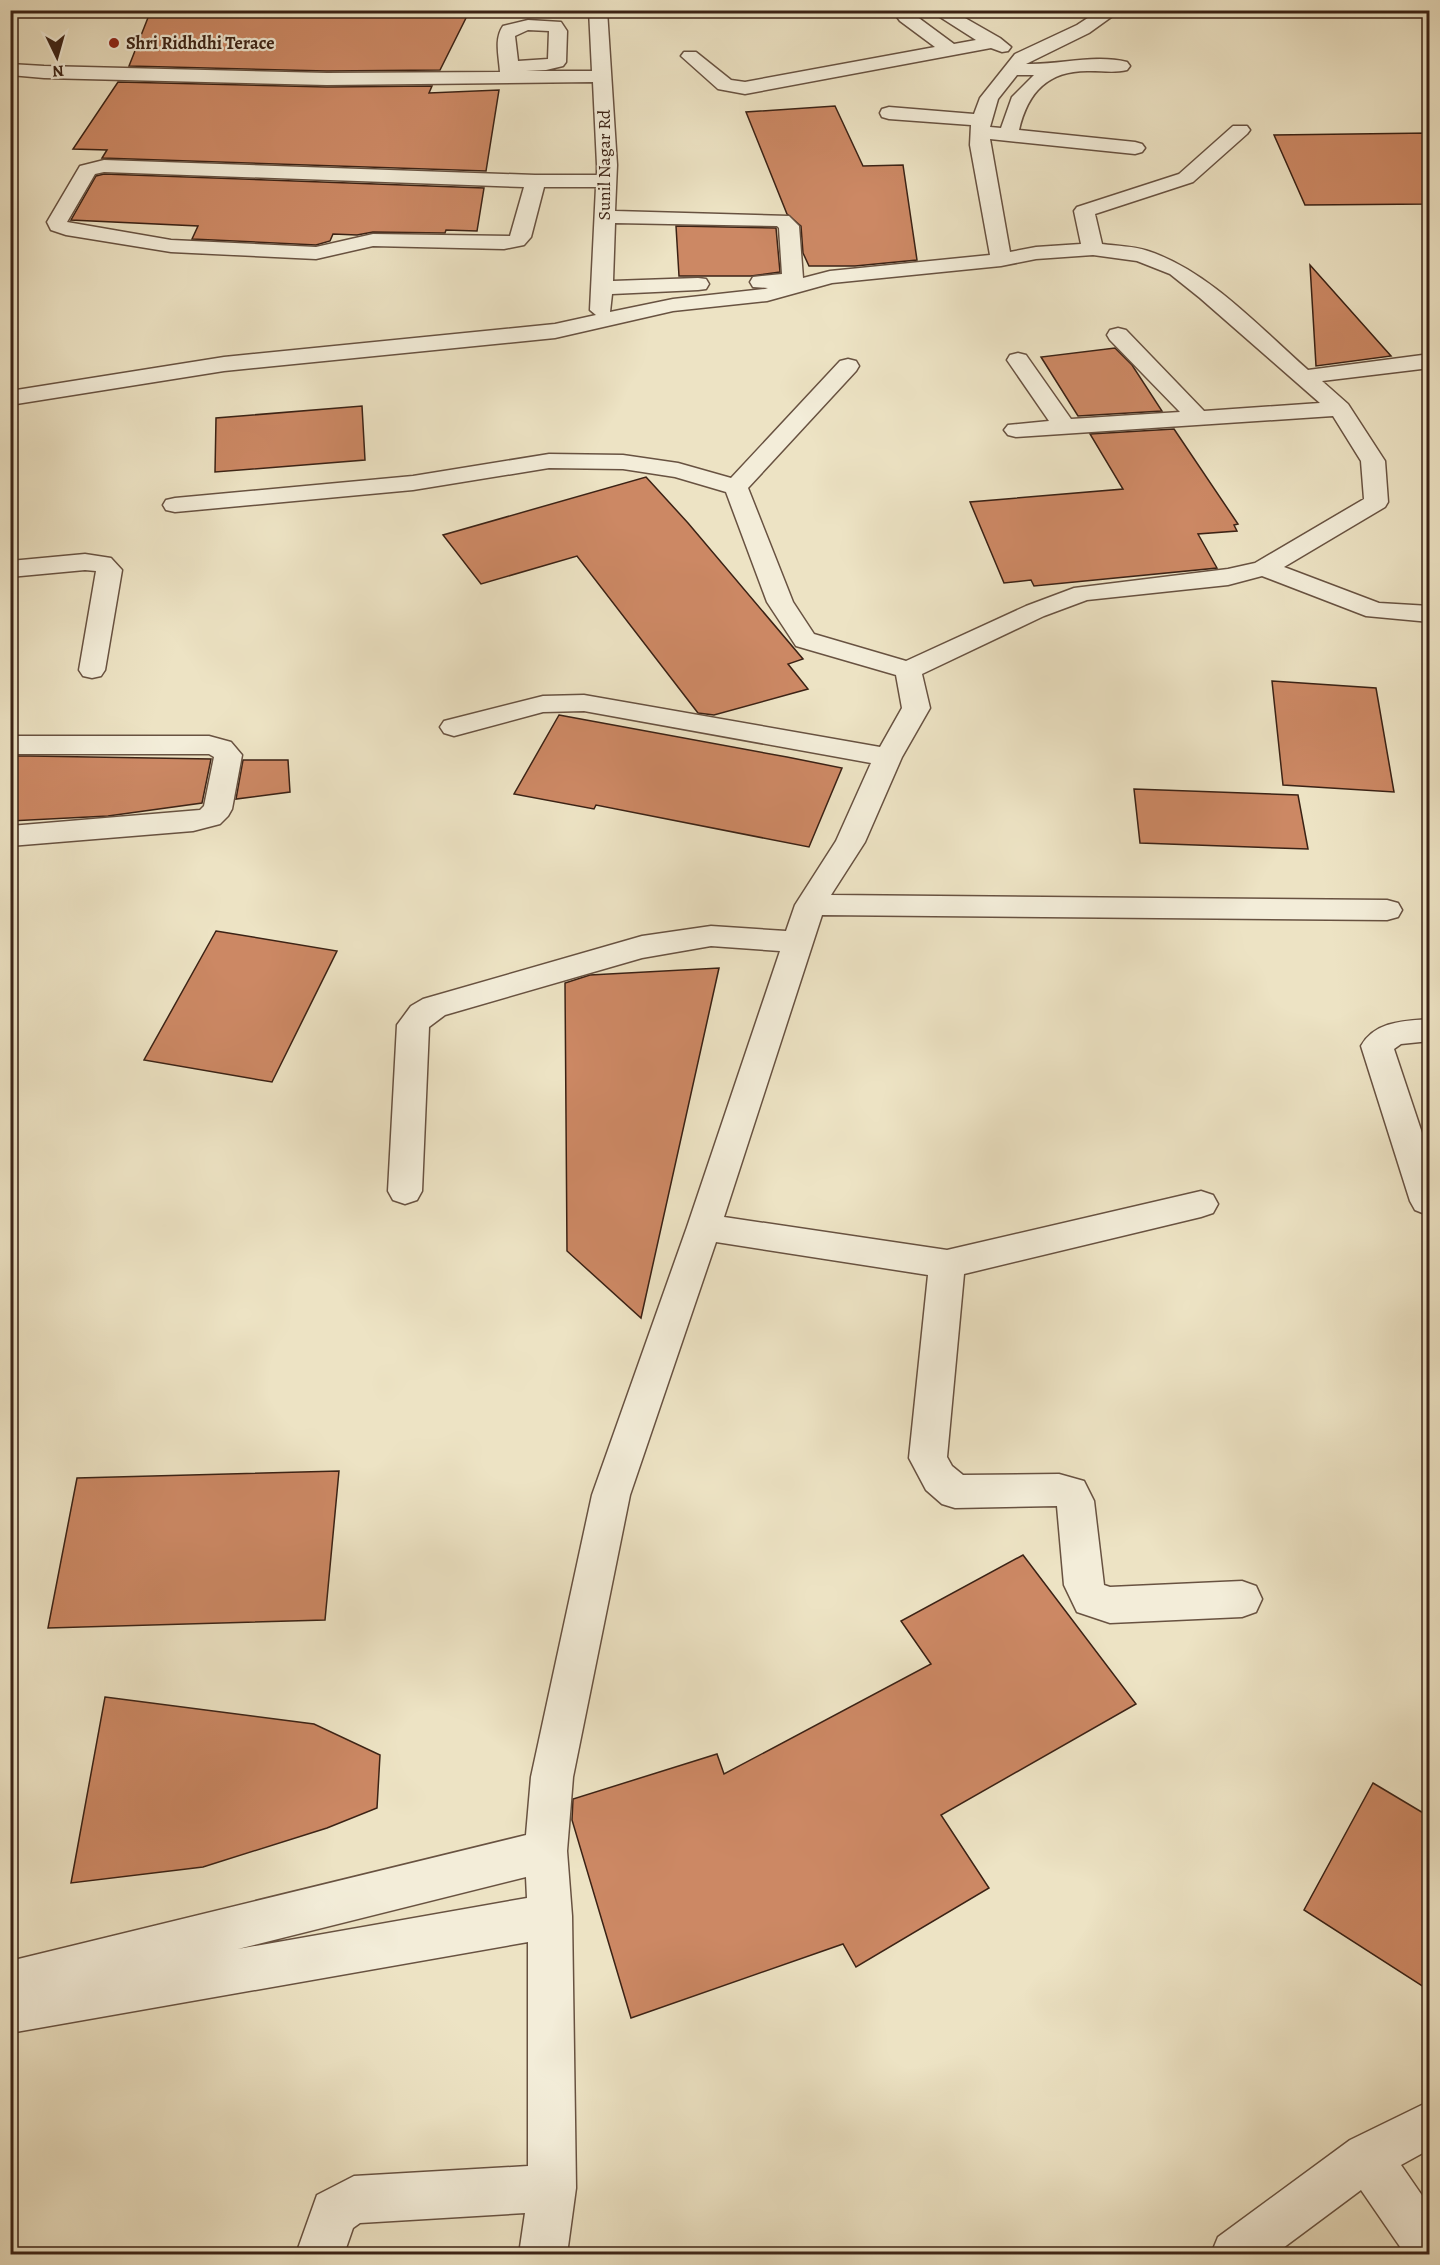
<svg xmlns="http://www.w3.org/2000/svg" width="1440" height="2265" viewBox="0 0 1440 2265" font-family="Alegreya,serif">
  <rect width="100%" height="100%" fill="#ede3c4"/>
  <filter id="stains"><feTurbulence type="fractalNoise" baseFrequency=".00333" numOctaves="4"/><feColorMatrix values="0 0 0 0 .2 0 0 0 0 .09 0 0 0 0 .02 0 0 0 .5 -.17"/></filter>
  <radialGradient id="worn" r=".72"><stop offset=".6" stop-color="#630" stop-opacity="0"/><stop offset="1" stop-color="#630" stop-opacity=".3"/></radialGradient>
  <!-- building -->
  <g fill="#cc8864" stroke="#3b2215" stroke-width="1.5">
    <path d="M151,10H470L440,70L327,71L129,66Z"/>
    <path d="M118,82L327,87L432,86L429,93L499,90L486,171L102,158L107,150L73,149Z"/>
    <path d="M835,106L863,166L903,165L917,260L855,266H809L803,253L801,226L787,214L746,112Z"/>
    <path d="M1430,133V204L1305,205L1274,135Z"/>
    <path d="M104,174L484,188L477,231L446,230L445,233L373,232L357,235L333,234L330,241L316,245L192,239L198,226L71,220L96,176Z"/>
    <path d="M676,226L776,228L780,272L751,276H679Z"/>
    <path d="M1310,265L1391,356L1316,366Z"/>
    <path d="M1115,348L1132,365L1162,411L1078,416L1041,357Z"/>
    <path d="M362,406L365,460L215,472L216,418Z"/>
    <path d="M1174,429L1238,524L1234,525L1237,531L1198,534L1217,568L1034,586L1031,580L1004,583L970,502L1123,489L1090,434Z"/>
    <path d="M646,477L688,523L803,659L788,664L808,689L714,715L698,713L577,556L481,584L443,535Z"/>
    <path d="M1272,681L1376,688L1394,792L1283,785Z"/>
    <path d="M559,715L787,757L842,768L809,847L596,805L594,809L514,794Z"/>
    <path d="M10,756H30L211,759L202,803L108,816L10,821Z"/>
    <path d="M243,760H288L290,792L236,799Z"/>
    <path d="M1134,789L1298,795L1308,849L1140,843Z"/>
    <path d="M216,931L337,951L272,1082L144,1060Z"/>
    <path d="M719,968L641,1318L567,1251L565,983L590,975Z"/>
    <path d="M339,1471L325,1620L48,1628L77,1478Z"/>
    <path d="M1023,1555L1136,1704L941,1815L989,1888L856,1967L843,1944L631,2018L572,1820L573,1799L717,1754L724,1774L931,1664L901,1621Z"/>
    <path d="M105,1697L314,1724L380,1755L377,1808L327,1828L203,1867L71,1883Z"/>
    <path d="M1373,1783L1430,1817V1991L1304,1910Z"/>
  </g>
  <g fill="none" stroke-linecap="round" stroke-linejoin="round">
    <!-- minor casing -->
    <g stroke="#685241" stroke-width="3">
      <g id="minor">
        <path d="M589,10H607L617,165L615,211L789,216L799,226L803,278L830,271L990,255L970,145L971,125L889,119L882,117L880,113L882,109L889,107L974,114L980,98L1015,54L1077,25L1100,10H1121L1089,33L1026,64C1059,65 1095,54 1127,62L1130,66L1127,70C1115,73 1103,71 1090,71C1049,70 1028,91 1019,130L1135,142L1142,144L1145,148L1142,152L1135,154L990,139L1010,252L1036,247L1081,244L1074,211L1077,207L1179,174L1233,126H1247L1250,130L1247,134L1193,182L1095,214L1102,244C1117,246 1134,246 1148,251C1209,271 1260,328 1308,370L1430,354V368L1322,381L1348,404L1385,461L1388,502L1385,507L1284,567L1379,603L1430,606V622L1366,616L1262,576L1228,585L1087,600L1044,616L922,674L930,708L902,757L865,842L831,895L1387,900L1398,903L1402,910L1398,917L1387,920L822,915L724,1217L947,1250L1201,1191L1213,1195L1218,1204L1213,1213L1201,1217L964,1274L947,1457L952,1466L963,1475L1059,1474L1084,1481L1094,1501L1104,1585L1110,1587L1242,1581L1256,1586L1262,1599L1256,1612L1242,1617L1110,1623L1077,1612L1064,1585L1057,1506L955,1508L942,1504L926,1490L909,1458L928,1275L716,1242L630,1495L573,1777L567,1851L572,1916L576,2188L567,2254H519L525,2213L360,2223L353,2228L344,2254H296L317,2195L354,2176L528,2166V1942L10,2033V1961L526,1835L531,1777L592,1495L687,1227L780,951L711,946L642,958L445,1015L429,1027L422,1191L417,1200L405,1204L393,1200L388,1191L397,1025L411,1006L423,999L642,936L711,926L786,931L795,905L836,841L871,763L584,711L543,712L454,736L444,733L440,727L444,721L543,696L584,695L880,747L902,708L896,675L796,646L767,602L726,492L675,477L623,469L549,468L413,490L175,512L166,510L163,505L166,500L175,498L413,476L549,454L623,455L678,463L731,478L840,361L848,359L856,361L859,366L856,371L748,488L793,602L814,634L906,661L1026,606L1074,588L1228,569L1255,563L1364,499L1361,461L1333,416L1016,437L1008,435L1004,430L1008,425L1049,421L1007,360L1010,355L1018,353L1026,355L1071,419L1180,412L1110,340L1107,335L1110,330L1118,328L1126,330L1204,411L1320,403L1200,298L1170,274L1137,261L1093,255L1036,259L1001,266L832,283L767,301L673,311L555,338L224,371L10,405V391L224,357L555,324L596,315L590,310L596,187H544L531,237L524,245L504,249L373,246L316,259L171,252L66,235L51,230L47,222L80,166L104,160L535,175H597V165L593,82L327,85L44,78L10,75V64L44,66L327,73L500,72C499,56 494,39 503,26L528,20L561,22L567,31L566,62L563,66L546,70L526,71H592ZM528,30L549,31L548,59L518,61L515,36ZM1017,75H1034L1012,97L1001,128L990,127L998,99ZM104,172L524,187L510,236L373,234L316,247L171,240L67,222L95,174ZM615,223L777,226L779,228L782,274L753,277L750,282L753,287L768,288L765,289L673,299L610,312L612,294L698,290L706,289L709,284L706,279L698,278L613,281ZM526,1877L527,1898L238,1949Z"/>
        <path d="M815,10H858C850,18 823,18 815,10Z"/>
        <path d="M929,10H951L1000,38L1011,47L1008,51L1002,52L991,48L745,94L718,89L681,56L684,52H696L731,80L745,82L935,47L900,21L897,17L900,13H912L954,44L976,40Z"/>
        <path d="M85,554L111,558L122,570L105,670L101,676L92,678L83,676L79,670L96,571L85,570L10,577V561Z"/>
        <path d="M10,736H209L231,742L242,755L232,809L228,816L220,824L193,831L10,846V826L200,810L204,806L214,757L209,754H10Z"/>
        <path d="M1430,1019V1041L1401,1044L1394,1049L1430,1157V1216L1415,1210L1410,1201L1361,1046C1375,1021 1404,1021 1430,1019Z"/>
        <path d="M1430,2101V2149L1401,2165L1430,2207V2254H1405L1361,2190L1275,2254H1211L1218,2237L1350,2140Z"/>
      </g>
    </g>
    <!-- minor -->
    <use href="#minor" fill="#f3edd9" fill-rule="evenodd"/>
  </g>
  <!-- markers -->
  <circle fill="#8f2418" stroke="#f3edd9" stroke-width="2" cx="114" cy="43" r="6"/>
  <g text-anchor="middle" stroke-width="4.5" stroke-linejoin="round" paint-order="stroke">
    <!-- far-poi labels -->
    <g font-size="18" font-weight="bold" fill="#3b2215" stroke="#f3edd9" text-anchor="start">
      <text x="126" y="49">Shri Ridhdhi Terace</text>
    </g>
    <!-- far-street labels -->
    <g font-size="18" fill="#3b2215" stroke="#f3edd9">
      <text transform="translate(604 165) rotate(-90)" y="6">Sunil Nagar Rd</text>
    </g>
  </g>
  <!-- margin -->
  <rect width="1440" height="2265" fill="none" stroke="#ede3c4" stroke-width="36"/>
  <rect x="12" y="12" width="1416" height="2241" fill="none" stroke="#3b2215" stroke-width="3"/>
  <rect x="18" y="18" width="1404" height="2229" fill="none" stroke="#3b2215" stroke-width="1.5"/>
  <!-- north arrow -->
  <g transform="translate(57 57) rotate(175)" stroke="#f3edd9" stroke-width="4.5" paint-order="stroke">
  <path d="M0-4.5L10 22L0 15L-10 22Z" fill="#3b2215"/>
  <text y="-9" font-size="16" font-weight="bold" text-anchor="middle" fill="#3b2215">N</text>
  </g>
  <rect width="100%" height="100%" filter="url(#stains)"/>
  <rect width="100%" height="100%" fill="url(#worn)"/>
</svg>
